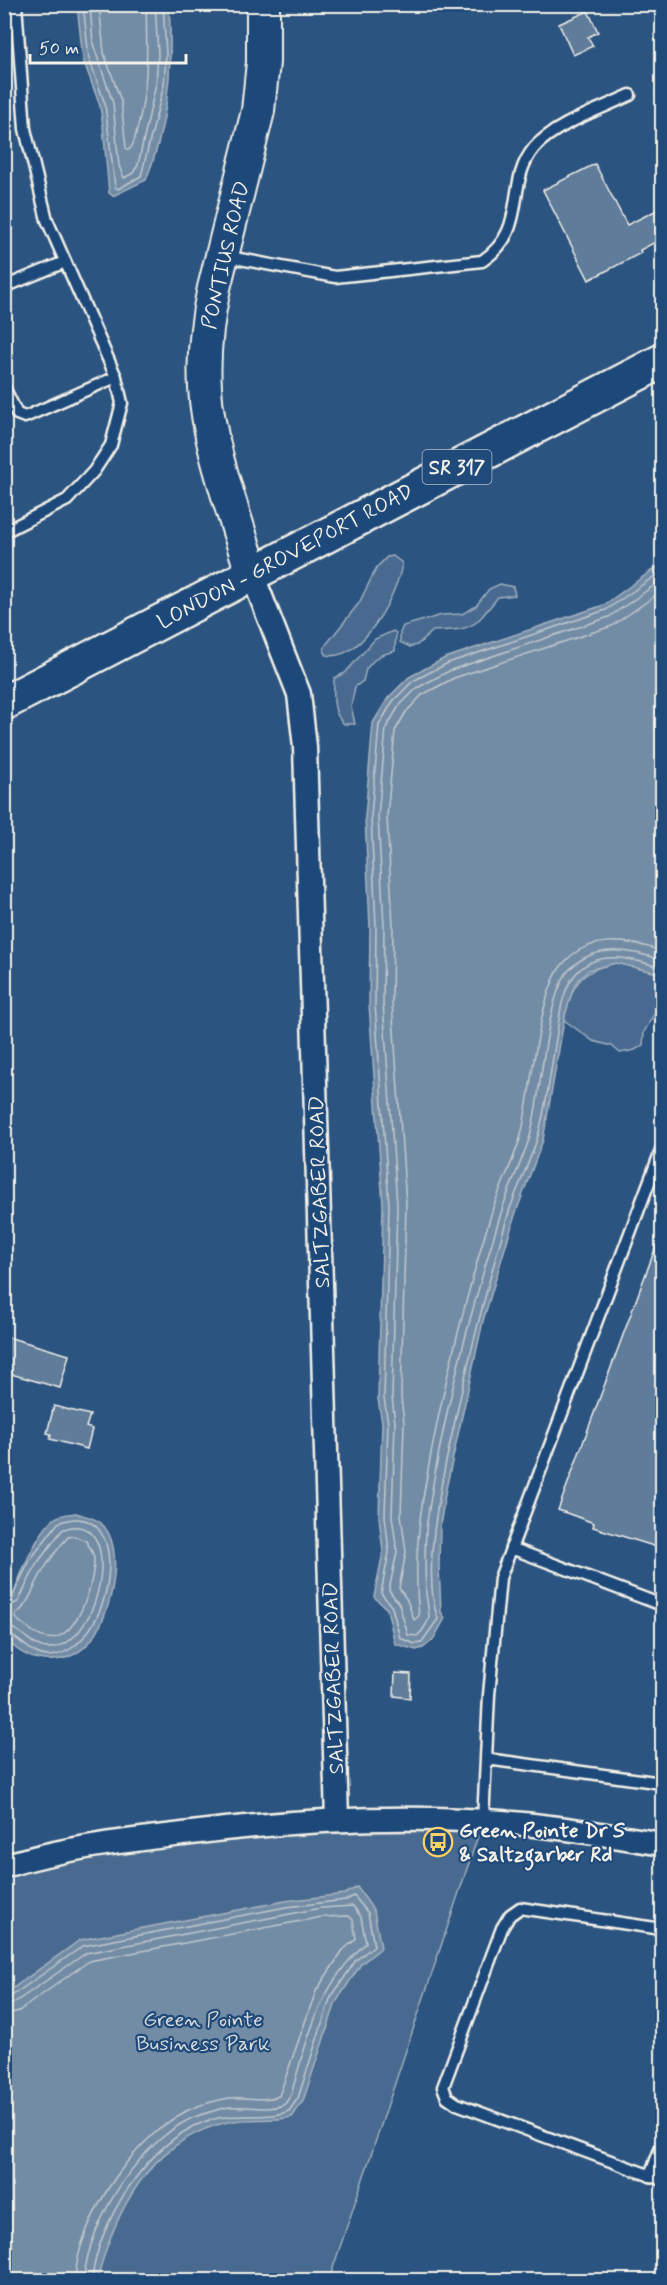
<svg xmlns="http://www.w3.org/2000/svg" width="667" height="2285" viewBox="0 0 667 2285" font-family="Mynerve,sans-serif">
  <rect width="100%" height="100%" fill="#2c5481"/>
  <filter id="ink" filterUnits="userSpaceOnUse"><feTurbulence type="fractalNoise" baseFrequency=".0167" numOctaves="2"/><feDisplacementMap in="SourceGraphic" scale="12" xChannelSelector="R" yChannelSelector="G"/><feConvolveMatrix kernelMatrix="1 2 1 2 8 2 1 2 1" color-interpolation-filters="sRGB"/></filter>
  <g filter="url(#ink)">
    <!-- green -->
    <g fill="#496b90" stroke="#9eaebc" stroke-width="1.5">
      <path d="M393,556L402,563C399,591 362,663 327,655L324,651L325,646L359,603L377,567L387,557Z"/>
      <path d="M500,584L513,587L515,595L498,597C471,630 475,629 433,631L417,645L410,647L400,642V633L403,626L442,615L462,614L476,606L489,589Z"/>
      <path d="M393,631L396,633L395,651L381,655L373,661L366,669L363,681L355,687L351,706L355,724H344C331,712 334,694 334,678L345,673L375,639Z"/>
      <path d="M616,963L662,974V1000L644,1032L643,1045L635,1050L620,1053L612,1046L593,1041L564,1020C571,985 580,970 616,963Z"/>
      <path d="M483,1821L329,2280H5V1866L116,1842Z"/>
    </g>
    <!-- water -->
    <g fill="#738ca6" stroke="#a7b4c0" stroke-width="1.5">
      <path d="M77,5H169C173,64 169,124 146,180L113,196L109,193L103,126L100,106L83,59Z"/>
      <path d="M662,563V974L616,963L589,970L579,979L573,990L565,1015L543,1140L515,1215L483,1321L446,1489L440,1526L439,1565L441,1612L445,1618L433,1640L423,1648L416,1650L395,1644L387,1609L374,1597L383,1552L379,1517L382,1423L378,1399L383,1205L369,1004L370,927L365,817L373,723L388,698L409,677L445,658L604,605Z"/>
      <path d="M76,1513C84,1516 94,1517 101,1523C127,1547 111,1615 92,1639C70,1667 32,1667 8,1641C0,1617 32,1536 54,1519C60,1514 69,1514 76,1513Z"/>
      <path d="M357,1887L374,1911L381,1948L361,1964L336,2002L303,2101L292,2117C271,2122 249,2117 228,2122C151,2139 115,2210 97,2280H5V1994L80,1940L285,1901L345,1894Z"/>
    </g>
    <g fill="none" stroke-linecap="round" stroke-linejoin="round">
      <!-- shore -->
      <g stroke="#c0c9ce" stroke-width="1.5">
        <path d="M83,4L89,58L105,104L115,187L118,189L141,176L164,85L166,54L163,4"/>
        <path d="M90,4L93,44L113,103L119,166L124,178L133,173L138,165L156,84L158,54L155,4"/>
        <path d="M99,4L104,53L121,101L126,148L129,150C134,146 135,137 137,130C149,85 147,50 146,4"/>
        <path d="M662,571L606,610L448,663L413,681L393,701L379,725L371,817L376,926L375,1004L389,1205L384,1398L388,1423L385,1516L389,1552L381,1593L392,1607L400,1638L415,1644L421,1643L438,1619C422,1576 439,1493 449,1448C466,1369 485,1292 508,1215C516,1189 529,1165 537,1139C546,1110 550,1076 555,1045C559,1023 560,994 574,976C596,947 634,959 662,968"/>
        <path d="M662,580L609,617L451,670L417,688L399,706L386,728L378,817L384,926L383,1003L397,1204L392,1397L395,1423L392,1516L397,1552L389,1590L399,1604L408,1635L417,1636C422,1632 428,1623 429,1617C429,1610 427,1601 426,1594C425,1571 424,1545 427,1522C442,1417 470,1314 501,1213C509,1187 522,1162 530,1136C541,1099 546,995 569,970C595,942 631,950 662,960"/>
        <path d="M662,591L612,626L454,678L422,695L406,712L395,731L387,817L393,926L392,1003L406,1204L401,1397L404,1423L401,1515L406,1552L399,1588L407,1600L414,1620L419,1616C411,1546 425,1482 439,1414C454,1344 472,1276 493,1208C502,1182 516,1157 522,1131C531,1092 539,992 562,965C588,933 628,940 662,951"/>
        <path d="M74,1536L86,1541C89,1546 93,1552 94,1558C95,1586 71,1662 32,1631C26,1627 18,1622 15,1616C28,1605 32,1591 40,1576C48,1562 57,1549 68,1537Z"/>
        <path d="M4,1600L12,1597L30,1560L58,1523C137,1492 116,1652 49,1656C31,1657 20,1635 4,1634"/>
        <path d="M4,1608L18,1602L36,1565L62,1530C125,1504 105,1646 49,1648C31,1649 22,1627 4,1626"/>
        <path d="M4,1998L10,1997L83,1946L286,1907L346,1900L354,1896L368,1913L374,1946L356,1960L330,1999L298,2098L289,2111C265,2121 232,2111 204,2122C148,2142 97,2223 92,2280"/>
        <path d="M4,2006L14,2003L86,1953L321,1908L353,1906L361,1917L366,1943C320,1984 307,2038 291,2095L285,2104C268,2112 248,2105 230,2107C221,2108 211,2112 203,2114C145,2131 87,2222 84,2280"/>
        <path d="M4,2015L19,2011L89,1961L322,1917L349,1916L353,1920L356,1939L343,1950L316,1991L279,2096C263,2102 245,2096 229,2098C219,2100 207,2103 198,2106C139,2127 77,2219 75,2280"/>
      </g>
    </g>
    <!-- building -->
    <g fill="#5e7b9a" stroke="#f4f1e8" stroke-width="1.5">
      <path d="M588,11L598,32L588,37L593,46L573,55L559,24Z"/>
      <path d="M595,164L627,225L663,207V238L640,250L641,253L589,280L543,190Z"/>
      <path d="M661,1233H663V1549L593,1527L594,1523L558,1510Z"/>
      <path d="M4,1336L69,1355L60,1388L4,1372Z"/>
      <path d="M54,1406L90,1415L86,1427L92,1429L87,1449L50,1439L51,1434L47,1433Z"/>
      <path d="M395,1673L411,1674L410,1698L394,1696Z"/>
    </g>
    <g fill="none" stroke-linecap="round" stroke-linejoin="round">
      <!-- lane casing -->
      <g stroke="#f4f1e8" stroke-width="15">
        <g id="lane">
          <path d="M224,256L335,277L482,261C530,229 504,185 534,148C553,125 603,108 630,95"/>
          <path d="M4,287L65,262"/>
          <path d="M4,387L17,414L25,417L116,377L47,220L25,129L16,4"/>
          <path d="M4,532L67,500L94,471L111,445L122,403L116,377"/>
          <path d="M511,1548L662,1605"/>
          <path d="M487,1759L662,1783"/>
          <path d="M483,1821L489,1695L500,1578L662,1148"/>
          <path d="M662,1929L520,1908L510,1915L502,1928L443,2087L447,2097L457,2104L662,2180"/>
          <path d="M650,2176L662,2144"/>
        </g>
      </g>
      <!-- street casing -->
      <g stroke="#f4f1e8" stroke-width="27">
        <g id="street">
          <path d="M252,574L299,694L305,747L337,1820"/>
          <path d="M4,1866C62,1848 123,1841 183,1834C276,1822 370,1816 464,1820C531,1822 597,1833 662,1844"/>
        </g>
      </g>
      <!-- secondary casing -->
      <g stroke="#f4f1e8" stroke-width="36">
        <path id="secondary" d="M252,574C236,517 208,446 205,388C203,355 207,320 214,288L258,111L263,62V4"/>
      </g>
      <!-- primary casing -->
      <g stroke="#f4f1e8" stroke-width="38">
        <path id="primary" d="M4,703L662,361"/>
      </g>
      <!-- lane -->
      <use href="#lane" stroke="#1f4a7a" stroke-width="10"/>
      <!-- street -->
      <use href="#street" stroke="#1f4a7a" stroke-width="22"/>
      <!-- secondary -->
      <use href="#secondary" stroke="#1f4a7a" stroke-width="32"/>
      <!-- primary -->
      <use href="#primary" stroke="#1f4a7a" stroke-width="33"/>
    </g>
  </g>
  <!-- icons -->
  <defs>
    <g id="bus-ring" transform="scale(1.5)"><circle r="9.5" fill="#1f4a7a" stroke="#ffd166" stroke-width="1.5"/><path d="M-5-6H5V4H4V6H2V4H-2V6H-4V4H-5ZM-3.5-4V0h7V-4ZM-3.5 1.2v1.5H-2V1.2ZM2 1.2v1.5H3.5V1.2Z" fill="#ffd166"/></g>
  </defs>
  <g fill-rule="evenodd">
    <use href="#bus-ring" x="438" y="1842"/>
  </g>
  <g text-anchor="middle" stroke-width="4.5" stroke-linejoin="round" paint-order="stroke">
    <!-- shield labels -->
    <rect fill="#1f4a7a" stroke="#b4bfc7" stroke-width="1.5" x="422.5" y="450" width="69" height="34" rx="4.5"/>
    <g font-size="20" font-weight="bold" fill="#f4f1e8">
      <text x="457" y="474">SR 317</text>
    </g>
    <!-- street labels -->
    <g font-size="21" fill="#f4f1e8" stroke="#1f4a7a">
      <text transform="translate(225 255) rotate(-77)" y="7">PONTIUS ROAD</text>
      <text transform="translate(285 556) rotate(-28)" y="7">LONDON - GROVEPORT ROAD</text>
      <text transform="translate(319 1192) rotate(-92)" y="7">SALTZGABER ROAD</text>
      <text transform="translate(333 1678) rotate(-92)" y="7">SALTZGABER ROAD</text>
    </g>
    <!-- poi labels -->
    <g font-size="21" font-weight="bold" fill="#f4f1e8" stroke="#1f4a7a" text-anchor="start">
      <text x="459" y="1837">Green Pointe Dr S<tspan x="459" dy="24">&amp; Saltzgarber Rd</tspan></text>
    </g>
    <!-- park labels -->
    <g font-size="21" fill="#dadddb" stroke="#1f4a7a">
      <text x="203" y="2026">Green Pointe<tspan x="203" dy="24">Business Park</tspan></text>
    </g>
  </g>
  <!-- margin -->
  <rect width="667" height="2285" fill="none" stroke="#1f4a7a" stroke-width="24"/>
  <rect x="12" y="12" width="643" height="2261" fill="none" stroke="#f4f1e8" stroke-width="2" filter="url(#ink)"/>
  <!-- scale -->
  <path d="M30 54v9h156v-9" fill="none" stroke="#f4f1e8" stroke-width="3"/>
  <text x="39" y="54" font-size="18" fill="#f4f1e8" stroke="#1f4a7a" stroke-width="4.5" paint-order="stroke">50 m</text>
</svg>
